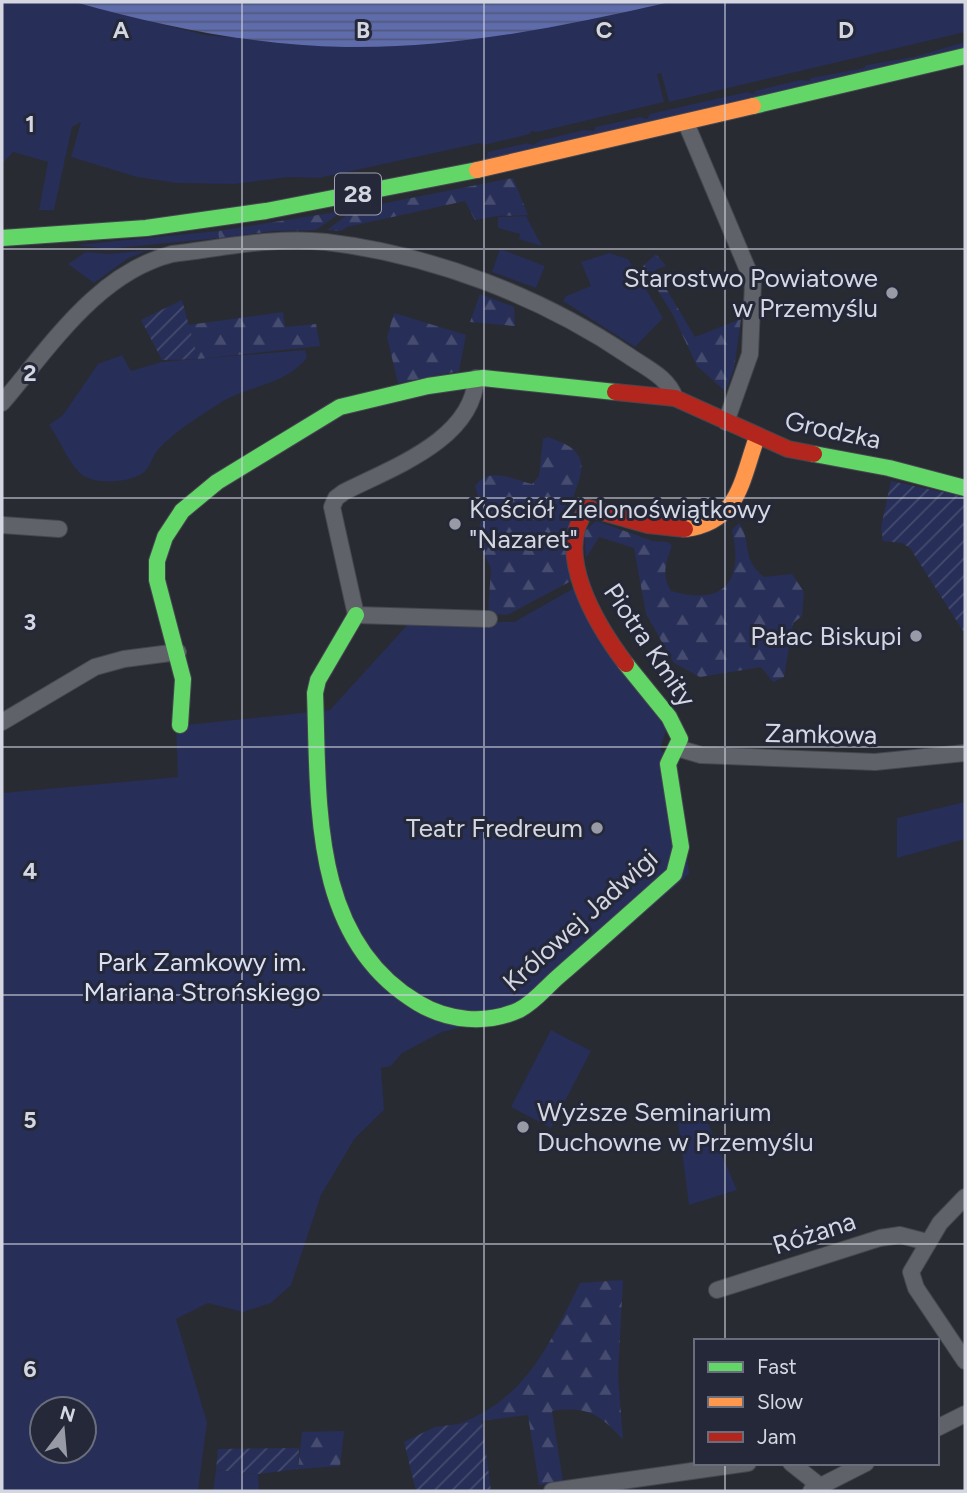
<svg xmlns="http://www.w3.org/2000/svg" width="967" height="1493" viewBox="0 0 967 1493" font-family="Figtree,sans-serif">
  <defs>
    <pattern id="forest-firs" width="22" height="20" patternUnits="userSpaceOnUse" patternTransform="scale(1.75)"><rect width="22" height="20" fill="#272e57"/><path d="M5 1l3.5 6h-7zM16 11l3.5 6h-7z" fill="#454c6f"/></pattern>
    <pattern id="garden-furrows" width="10" height="10" patternUnits="userSpaceOnUse" patternTransform="scale(1.75)"><rect width="10" height="10" fill="#272e57"/><path d="M-1 1l2-2M0 10L10 0M9 11l2-2" fill="none" stroke="#454c6f"/></pattern>
    <pattern id="water-rules" width="6" height="5" patternUnits="userSpaceOnUse" patternTransform="scale(1.75)"><rect width="6" height="5" fill="#5f6cab"/><path d="M0 2.5h6" fill="none" stroke="#51587d"/></pattern>
  </defs>
  <rect width="100%" height="100%" fill="#292b33"/>
  <!-- green -->
  <g fill="#272e57" fill-rule="evenodd">
    <path d="M2,2H75L205,35L347,47L420,44L494,35L670,2H965V32L669,102L661,73L657,74L664,102L538,132L531,131L530,134L484,145L480,143L319,178L288,177L234,184L177,183L137,177L71,157L81,122L72,127L54,210H39L48,162L13,152L2,164Z"/>
    <path d="M965,42V47L486,160L488,152L528,143L533,145L542,140L584,130L594,131L596,127L640,117L647,119L650,114L747,92L754,94L755,91L800,80L809,81L811,78L864,68L867,65L913,57Z"/>
    <path d="M526,216L542,246L519,239L520,234L498,228V217Z"/>
    <path d="M218,231L219,238L107,249L76,245Z"/>
    <path d="M500,249L545,266L536,288L492,272Z"/>
    <path d="M148,250L127,259L94,283L68,264L86,252L110,254Z"/>
    <path d="M609,253L628,259L663,318L635,347L563,301L566,296L591,286L581,262Z"/>
    <path d="M305,350L307,358C283,387 246,385 217,405C199,417 172,433 157,451C152,457 150,468 143,473C129,483 94,485 81,474C66,460 61,441 49,425L63,415L98,364L122,355L131,371L161,362Z"/>
    <path d="M576,587L666,730L660,749L677,765L689,874L533,1010L442,1032L402,1053L391,1066L381,1068L384,1110L355,1138L321,1195L291,1285L271,1303L243,1312L208,1303L176,1319L207,1422L198,1491H2V793L178,777L176,726L330,710L410,622H514ZM42,1409H84V1451H42Z"/>
    <path d="M965,802V839L897,858V818Z"/>
    <path d="M551,1030L591,1051L551,1128L511,1107Z"/>
    <path d="M700,1105L737,1190L689,1205L677,1115Z"/>
    <path d="M216,1470L258,1474L259,1491H213Z"/>
  </g>
  <!-- forest -->
  <g fill="url(#forest-firs)">
    <path d="M513,178L528,215L497,216L475,220L465,201L347,227L341,231L327,230L355,209Z"/>
    <path d="M343,211L316,230L273,231L219,238L218,231Z"/>
    <path d="M656,254L666,266L655,270L695,337L741,319L734,369L725,391L697,366L673,315L643,266Z"/>
    <path d="M480,294L514,307L515,326L470,322Z"/>
    <path d="M283,312L285,327L316,324L320,346L198,359L188,325Z"/>
    <path d="M394,313L466,335L459,371L398,383L387,337Z"/>
    <path d="M548,437C560,442 573,445 579,457C586,469 576,486 573,499C567,525 570,554 573,580L507,615L488,614L491,568L476,539L483,513L475,486C489,466 512,479 532,484L539,476L543,439Z"/>
    <path d="M596,521L653,541L668,542L672,546C666,562 661,575 671,591C724,606 744,582 732,530L739,523C752,540 740,558 764,577L792,574L804,592L802,616L793,623L784,677L773,682L761,667L700,677L674,663L646,614L634,548L599,537L586,558L584,532Z"/>
    <path d="M623,1280L618,1375L623,1440C600,1414 587,1406 552,1411L563,1482L539,1485L528,1415L458,1424C526,1400 550,1343 580,1283Z"/>
    <path d="M344,1431L340,1466L298,1469L302,1432Z"/>
  </g>
  <!-- garden -->
  <g fill="url(#garden-furrows)">
    <path d="M182,300L198,359L162,360L141,320Z"/>
    <path d="M891,481L965,497V634L910,548L902,543L883,541L881,527Z"/>
    <path d="M482,1421L491,1491H416L404,1442L435,1427Z"/>
    <path d="M299,1448L298,1469L258,1474L216,1470L218,1449Z"/>
  </g>
  <!-- water -->
  <path fill="url(#water-rules)" d="M75,2H670C565,26 454,49 345,47C253,45 163,27 75,2Z"/>
  <g fill="none" stroke-linecap="round" stroke-linejoin="round">
    <!-- street casing -->
    <g stroke="#45474f" stroke-width="18">
      <g id="street">
        <path d="M686,123L753,282L750,354L726,422"/>
        <path d="M476,378C473,440 391,468 344,492L336,498L332,507L356,615L489,619"/>
        <path d="M2,403C50,347 97,273 172,254C222,248 277,236 326,242C433,255 540,296 629,356C646,368 668,377 675,398"/>
        <path d="M2,525L59,529"/>
        <path d="M2,722L95,667L124,659L178,652"/>
        <path d="M677,748L701,755L875,762L965,753"/>
        <path d="M965,1197L940,1223L911,1272L916,1288L965,1361"/>
        <path d="M717,1290L880,1238L900,1235L927,1242"/>
        <path d="M937,1428L965,1414"/>
        <path d="M791,1463L815,1482L819,1491"/>
        <path d="M552,1491L748,1463"/>
        <path d="M811,1491L866,1463"/>
      </g>
    </g>
    <!-- fast casing -->
    <g stroke="#45474f" stroke-width="18">
      <g id="fast">
        <path d="M753,106L965,56"/>
        <path d="M2,238L146,228L266,211L477,170"/>
        <path d="M814,454L889,468L965,488"/>
        <path d="M356,615L318,680L315,693C319,803 310,939 418,1003C448,1021 486,1025 519,1010C535,1002 546,987 559,976C598,942 636,908 674,874L681,847L668,764L680,739L669,717L626,664"/>
        <path d="M180,725L183,679L157,580V561L165,537L182,511L217,482L340,407L428,386L483,378L615,392"/>
      </g>
    </g>
    <!-- slow casing -->
    <g stroke="#45474f" stroke-width="18">
      <g id="slow">
        <path d="M477,170L753,106"/>
        <path d="M685,529C739,522 741,482 757,437"/>
      </g>
    </g>
    <!-- jam casing -->
    <g stroke="#45474f" stroke-width="18">
      <g id="jam">
        <path d="M615,392L675,398L788,449L814,454"/>
        <path d="M626,664C598,627 551,552 588,508L648,525L685,529"/>
      </g>
    </g>
    <!-- street -->
    <use href="#street" stroke="#606269" stroke-width="16"/>
    <!-- fast -->
    <use href="#fast" stroke="#63d668" stroke-width="16"/>
    <!-- slow -->
    <use href="#slow" stroke="#ff974d" stroke-width="16"/>
    <!-- jam -->
    <use href="#jam" stroke="#b3261e" stroke-width="16"/>
  </g>
  <!-- grid -->
  <path fill="none" stroke="#d4d7e2" stroke-width="2" stroke-opacity="0.55" d="M242,2V1491M484,2V1491M725,2V1341M2,249H965M2,498H965M2,747H965M2,995H965M2,1244H965M725,1463V1491"/>
  <!-- markers -->
  <g fill="#989ba5" stroke="#242838" stroke-width="2.5">
    <circle cx="892" cy="293" r="7"/>
    <circle cx="455" cy="524" r="7"/>
    <circle cx="916" cy="636" r="7"/>
    <circle cx="597" cy="828" r="7"/>
    <circle cx="523" cy="1127" r="7"/>
  </g>
  <g text-anchor="middle" stroke-width="6" stroke-linejoin="round" paint-order="stroke">
    <!-- shield labels -->
    <rect fill="#242838" stroke="#9fa2af" stroke-width="2" x="335" y="173.5" width="46" height="41" rx="5"/>
    <g font-size="24" font-weight="bold" fill="#d4d7e2">
      <text x="358" y="202">28</text>
    </g>
    <!-- poi labels -->
    <g font-size="26" fill="#d4d7e2" stroke="#242838" text-anchor="end">
      <text x="878" y="287">Starostwo Powiatowe<tspan x="878" dy="30">w Przemyślu</tspan></text>
      <text x="469" y="518" text-anchor="start">Kościół Zielonoświątkowy<tspan x="469" dy="30">"Nazaret"</tspan></text>
      <text x="902" y="645">Pałac Biskupi</text>
      <text x="583" y="837">Teatr Fredreum</text>
      <text x="537" y="1121" text-anchor="start">Wyższe Seminarium<tspan x="537" dy="30">Duchowne w Przemyślu</tspan></text>
    </g>
    <!-- street labels -->
    <g font-size="26" fill="#d4d7e2" stroke="#242838">
      <text transform="translate(833 430) rotate(12)" y="9">Grodzka</text>
      <text transform="translate(650 645) rotate(56)" y="9">Piotra Kmity</text>
      <text transform="translate(821 734) rotate(1)" y="9">Zamkowa</text>
      <text transform="translate(580 920) rotate(-42)" y="9">Królowej Jadwigi</text>
      <text transform="translate(814 1233) rotate(-18)" y="9">Różana</text>
    </g>
    <!-- park labels -->
    <g font-size="26" fill="#dadff3" stroke="#242838">
      <text x="202" y="971">Park Zamkowy im.<tspan x="202" dy="30">Mariana Strońskiego</tspan></text>
    </g>
  </g>
  <g font-size="23" text-anchor="middle" font-weight="bold" fill="#d4d7e2" stroke="#242838" stroke-width="6" stroke-linejoin="round" paint-order="stroke">
    <text x="121" y="38">A</text>
    <text x="363" y="38">B</text>
    <text x="604" y="38">C</text>
    <text x="846" y="38">D</text>
    <text x="30" y="132">1</text>
    <text x="30" y="381">2</text>
    <text x="30" y="630">3</text>
    <text x="30" y="879">4</text>
    <text x="30" y="1128">5</text>
    <text x="30" y="1377">6</text>
  </g>
  <!-- border -->
  <rect width="967" height="1493" fill="none" stroke="#d4d7e2" stroke-width="7"/>
  <!-- legend -->
  <rect x="694" y="1339" width="245" height="126" fill="#242838" stroke="#6a6e7c" stroke-width="2"/>
  <rect x="708" y="1362" width="35" height="10" fill="#63d668" stroke="#6a6e7c" stroke-width="2"/>
  <text x="757" y="1374" font-size="21" fill="#d4d7e2">Fast</text>
  <rect x="708" y="1397" width="35" height="10" fill="#ff974d" stroke="#6a6e7c" stroke-width="2"/>
  <text x="757" y="1409" font-size="21" fill="#d4d7e2">Slow</text>
  <rect x="708" y="1432" width="35" height="10" fill="#b3261e" stroke="#6a6e7c" stroke-width="2"/>
  <text x="757" y="1444" font-size="21" fill="#d4d7e2">Jam</text>
  <!-- north arrow -->
  <g transform="translate(63 1430) rotate(16)"><circle r="33" fill="#242838" stroke="#6a6e7c" stroke-width="2"/>
  <path d="M0-5L12 26L0 18L-12 26Z" fill="#989ba5"/>
  <text y="-10" font-size="19" font-weight="bold" text-anchor="middle" fill="#d4d7e2">N</text>
  </g>
</svg>
